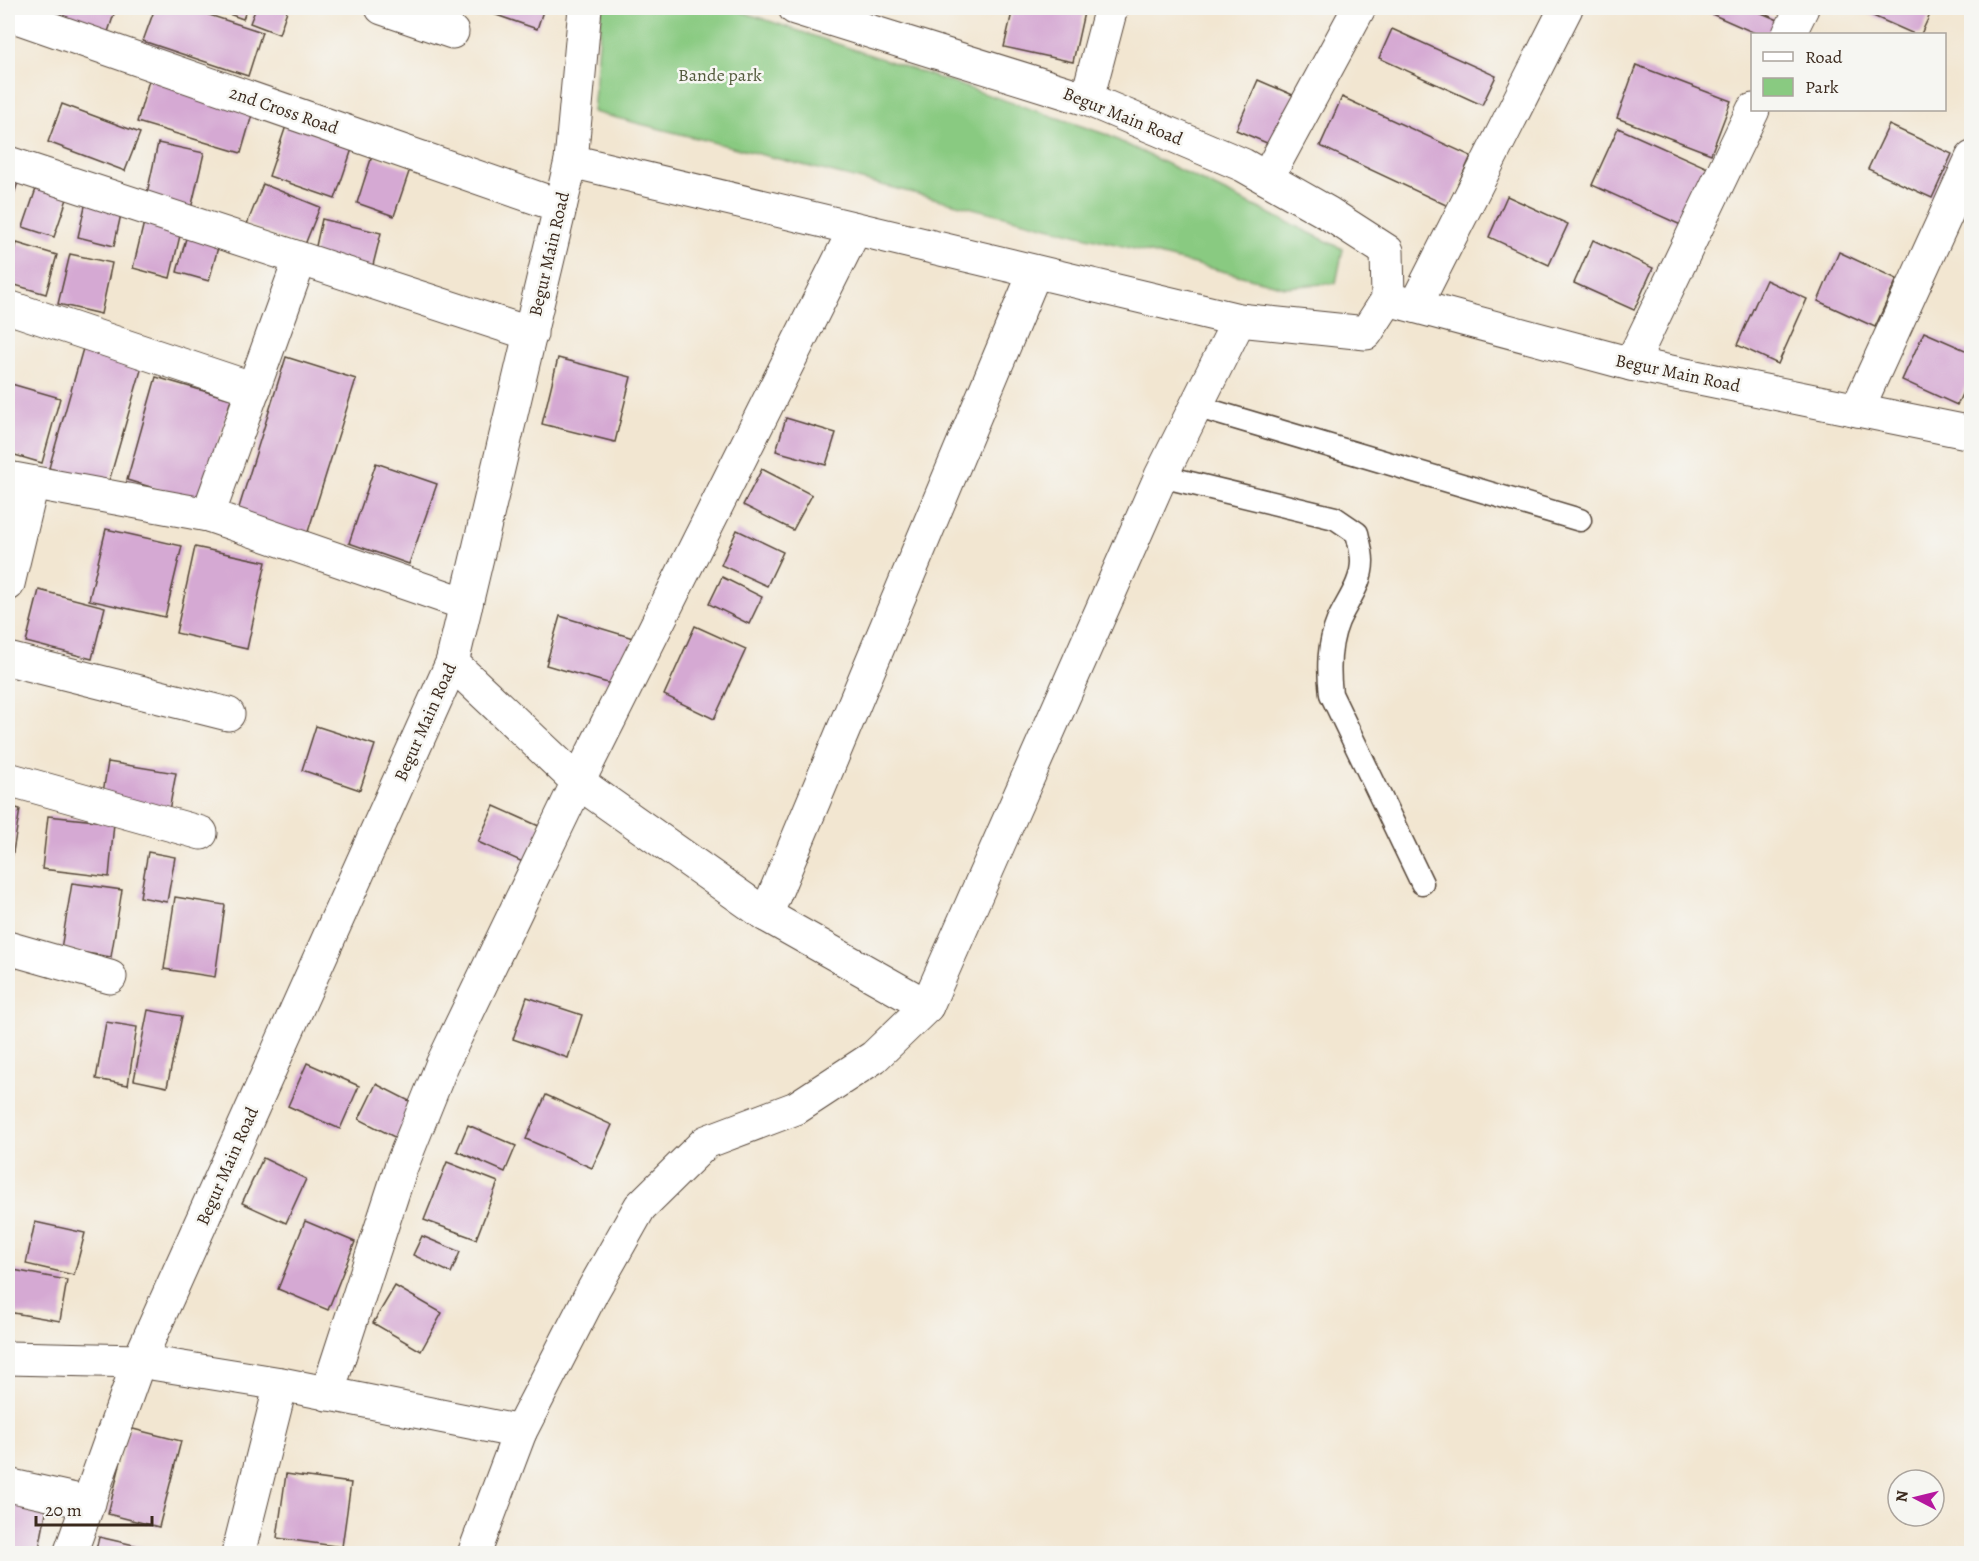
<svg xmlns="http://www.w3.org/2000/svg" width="1979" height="1561" viewBox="0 0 1979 1561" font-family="Alegreya,serif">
  <rect width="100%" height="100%" fill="#f6f6f2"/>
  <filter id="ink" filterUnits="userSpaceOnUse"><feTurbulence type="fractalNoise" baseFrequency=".0167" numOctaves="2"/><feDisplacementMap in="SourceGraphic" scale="12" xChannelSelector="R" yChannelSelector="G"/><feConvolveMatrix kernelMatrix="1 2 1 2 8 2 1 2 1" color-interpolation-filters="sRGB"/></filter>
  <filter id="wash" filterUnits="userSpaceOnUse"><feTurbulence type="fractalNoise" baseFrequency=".008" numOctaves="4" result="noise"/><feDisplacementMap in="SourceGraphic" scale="24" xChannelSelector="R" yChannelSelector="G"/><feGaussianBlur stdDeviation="1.35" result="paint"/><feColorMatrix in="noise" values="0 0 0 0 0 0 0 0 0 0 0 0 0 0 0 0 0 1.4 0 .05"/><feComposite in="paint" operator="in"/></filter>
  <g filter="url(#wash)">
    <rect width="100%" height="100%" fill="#f2e6d1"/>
    <!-- green -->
    <path fill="#89ca81" stroke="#627a50" stroke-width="1.5" d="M602,8H731L1105,134L1343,249L1336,283L1285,287L593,112Z"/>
    <g id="blocks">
      <!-- building -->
      <g fill="#d5a9d3">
        <path d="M34,8H116L108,32Z"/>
        <path d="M155,8H188L262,32L248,76L143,41Z"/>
        <path d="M212,8H247L243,19Z"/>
        <path d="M256,8H288L279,34L250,23Z"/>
        <path d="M476,8H544L537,29Z"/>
        <path d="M904,8H942L941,14Z"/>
        <path d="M1013,8H1085L1073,62L1004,47Z"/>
        <path d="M1698,8H1750L1778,20L1771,34H1757Z"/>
        <path d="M1855,8H1933L1921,34H1914Z"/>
        <path d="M1392,29L1496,76L1482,105L1379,58Z"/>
        <path d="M1636,65L1731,101L1711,154L1617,118Z"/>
        <path d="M152,70L256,101L241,153L137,122Z"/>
        <path d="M1258,80L1295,96L1274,146L1236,130Z"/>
        <path d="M1342,97L1471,156L1448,206L1320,146Z"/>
        <path d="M62,104L140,133L125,171L48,142Z"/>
        <path d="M287,123L353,146L335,199L269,176Z"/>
        <path d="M1889,125L1952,154L1932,198L1868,169Z"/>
        <path d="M1618,128L1710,169L1683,226L1592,185Z"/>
        <path d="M158,143L204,153L191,209L146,198Z"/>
        <path d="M372,156L410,169L394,216L357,203Z"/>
        <path d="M8,175L19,179L8,213Z"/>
        <path d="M263,184L320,207L304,247L247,224Z"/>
        <path d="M37,186L68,196L54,237L23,227Z"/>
        <path d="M1507,196L1568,224L1549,265L1489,237Z"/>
        <path d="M87,197L123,205L114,246L78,237Z"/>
        <path d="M145,218L182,227L170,278L133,268Z"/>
        <path d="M322,219L381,233L372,269L314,255Z"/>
        <path d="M189,227L221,236L209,281L177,272Z"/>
        <path d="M1593,240L1653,268L1634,310L1574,283Z"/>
        <path d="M17,243L57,255L46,294L8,283V275Z"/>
        <path d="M1839,252L1897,279L1875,327L1818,301Z"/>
        <path d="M70,254L112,263L101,314L58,304Z"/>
        <path d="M1766,280L1807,299L1778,364L1737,345Z"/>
        <path d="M1924,332L1972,353V372L1957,405L1902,380Z"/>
        <path d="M84,345L143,363L108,485L49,468Z"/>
        <path d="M286,357L356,379L307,535L237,514Z"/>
        <path d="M558,358L631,377L615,442L542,424Z"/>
        <path d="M156,377L231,399L201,502L127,480Z"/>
        <path d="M8,383L60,398L42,463L8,453Z"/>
        <path d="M786,418L836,433L826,465L776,451Z"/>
        <path d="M376,463L437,484L409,564L349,543Z"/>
        <path d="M762,469L812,495L793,530L743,505Z"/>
        <path d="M106,529L182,546L165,617L89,600Z"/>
        <path d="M737,530L783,552L767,586L721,565Z"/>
        <path d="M195,547L266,562L247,649L176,633Z"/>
        <path d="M722,577L762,597L749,624L709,604Z"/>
        <path d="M39,590L105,607L92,659L26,642Z"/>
        <path d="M560,616L633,638L618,686L546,665Z"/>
        <path d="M695,626L746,649L714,719L664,695Z"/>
        <path d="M316,726L375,745L360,790L302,770Z"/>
        <path d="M108,762L176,773L168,816L101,805Z"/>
        <path d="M8,806L20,809L12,858L8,857Z"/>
        <path d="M494,806L541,827L525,863L478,842Z"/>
        <path d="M48,816L114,823L109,877L42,869Z"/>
        <path d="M148,852L175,857L167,902L140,897Z"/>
        <path d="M72,883L122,890L111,957L61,949Z"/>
        <path d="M175,897L225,905L215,977L164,969Z"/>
        <path d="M527,997L582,1015L568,1058L513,1039Z"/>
        <path d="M148,1010L182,1016L167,1087L134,1080Z"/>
        <path d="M106,1022L137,1027L128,1085L96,1079Z"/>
        <path d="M307,1063L359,1086L340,1129L288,1106Z"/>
        <path d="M376,1084L425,1109L408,1144L359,1119Z"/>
        <path d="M546,1095L612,1125L592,1168L526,1139Z"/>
        <path d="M468,1125L516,1146L505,1172L457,1151Z"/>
        <path d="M263,1158L306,1179L286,1223L242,1203Z"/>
        <path d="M447,1162L498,1182L476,1239L424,1220Z"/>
        <path d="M305,1221L355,1242L328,1310L278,1289Z"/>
        <path d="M35,1222L85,1233L74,1275L26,1264Z"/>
        <path d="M422,1236L460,1252L451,1273L413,1255Z"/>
        <path d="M8,1269L67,1280L60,1321L8,1312Z"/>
        <path d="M395,1286L442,1313L421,1351L373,1323Z"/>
        <path d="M129,1428L181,1441L159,1527L108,1514Z"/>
        <path d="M286,1474L351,1483L342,1547L277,1538Z"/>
        <path d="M8,1493L48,1502L38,1554H8Z"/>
        <path d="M99,1537L156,1550L155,1554H95Z"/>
      </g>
    </g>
  </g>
  <g filter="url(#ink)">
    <use href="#blocks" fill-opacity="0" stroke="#564639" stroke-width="1.5"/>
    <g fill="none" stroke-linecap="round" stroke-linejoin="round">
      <!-- lane casing -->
      <g stroke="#564639" stroke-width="25">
        <g id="lane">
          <path d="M1195,406L1580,520"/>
          <path d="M1161,476L1335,518L1357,533C1359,542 1362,552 1362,561C1362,584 1347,601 1338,621C1328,645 1328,669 1331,694L1422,883"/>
        </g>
      </g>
      <!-- street casing -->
      <g stroke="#564639" stroke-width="35">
        <g id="street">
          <path d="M382,8L452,32"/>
          <path d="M8,14L560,206"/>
          <path d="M1789,34L1802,8"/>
          <path d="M1087,99L1111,8"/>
          <path d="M8,163L531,334"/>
          <path d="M1267,178L1359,8"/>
          <path d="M1415,306L1566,8"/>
          <path d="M8,307L254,389"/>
          <path d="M1631,364L1753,110"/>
          <path d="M1857,410L1972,158"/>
          <path d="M8,478L208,515L466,604"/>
          <path d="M208,515L300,259"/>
          <path d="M8,584L32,484"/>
          <path d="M8,659L228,714"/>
          <path d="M452,663L578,782L766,915L927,1006L1161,476L1239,320"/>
          <path d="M8,779L201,833"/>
          <path d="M766,915L1035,272"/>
          <path d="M8,948L110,977"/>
          <path d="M327,1394L401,1167L442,1065L578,782L855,229"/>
          <path d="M520,1432L592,1292L640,1207L706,1142L796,1108L874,1057L927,1006"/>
          <path d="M8,1485L89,1503"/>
          <path d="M70,1554L139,1361L281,1384L520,1432L474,1554"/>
          <path d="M238,1554L281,1384"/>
        </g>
      </g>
      <!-- secondary casing -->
      <g stroke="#564639" stroke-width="35">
        <g id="secondary">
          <path d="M571,161L1239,320L1366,333L1388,299L1387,251L1328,213L1243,165L1087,99L795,8"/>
          <path d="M1388,299L1631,364L1972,433"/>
          <path d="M8,1358L139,1361L452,663L571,161L585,8"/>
        </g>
      </g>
      <!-- lane -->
      <use href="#lane" stroke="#fff" stroke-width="22"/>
      <!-- street -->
      <use href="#street" stroke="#fff" stroke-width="33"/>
      <!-- secondary -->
      <use href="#secondary" stroke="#fff" stroke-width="33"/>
    </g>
  </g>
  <g text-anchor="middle" stroke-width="5" stroke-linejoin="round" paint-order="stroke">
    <!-- park labels -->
    <g font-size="18" fill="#525a3c" stroke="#f6f6f2">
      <text x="720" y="81">Bande park</text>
    </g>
    <!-- street labels -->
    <g font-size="18" fill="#3b2a1e" stroke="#f6f6f2">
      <text transform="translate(284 110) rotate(19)" y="6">2nd Cross Road</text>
      <text transform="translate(1123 116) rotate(22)" y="6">Begur Main Road</text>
      <text transform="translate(549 254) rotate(-77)" y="6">Begur Main Road</text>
      <text transform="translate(1678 373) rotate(12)" y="6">Begur Main Road</text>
      <text transform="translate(425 722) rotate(-66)" y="6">Begur Main Road</text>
      <text transform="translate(227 1166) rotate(-66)" y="6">Begur Main Road</text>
    </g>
  </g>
  <!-- margin -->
  <rect width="1979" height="1561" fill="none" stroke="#f6f6f2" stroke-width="30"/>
  <!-- legend -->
  <rect x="1751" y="33" width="195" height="78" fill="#f6f6f2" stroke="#aba49d" stroke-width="1.5"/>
  <rect x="1763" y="52" width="30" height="9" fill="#ffffff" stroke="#aba49d" stroke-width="1.5"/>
  <text x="1805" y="63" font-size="18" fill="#3b2a1e">Road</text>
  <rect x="1763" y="78" width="30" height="18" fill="#89ca81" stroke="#aba49d" stroke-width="1.5"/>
  <text x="1805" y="93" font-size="18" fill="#3b2a1e">Park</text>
  <!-- north arrow -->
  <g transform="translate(1916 1498) rotate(277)"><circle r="28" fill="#f6f6f2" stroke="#aba49d" stroke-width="1.5"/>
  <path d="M0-4.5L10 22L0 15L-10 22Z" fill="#b5179e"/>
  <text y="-9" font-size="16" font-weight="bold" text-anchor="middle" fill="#3b2a1e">N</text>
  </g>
  <!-- scale -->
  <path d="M36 1516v9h116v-9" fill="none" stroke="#3b2a1e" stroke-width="3"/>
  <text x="45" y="1516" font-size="18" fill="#3b2a1e" stroke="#f6f6f2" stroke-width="4.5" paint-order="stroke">20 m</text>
</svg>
